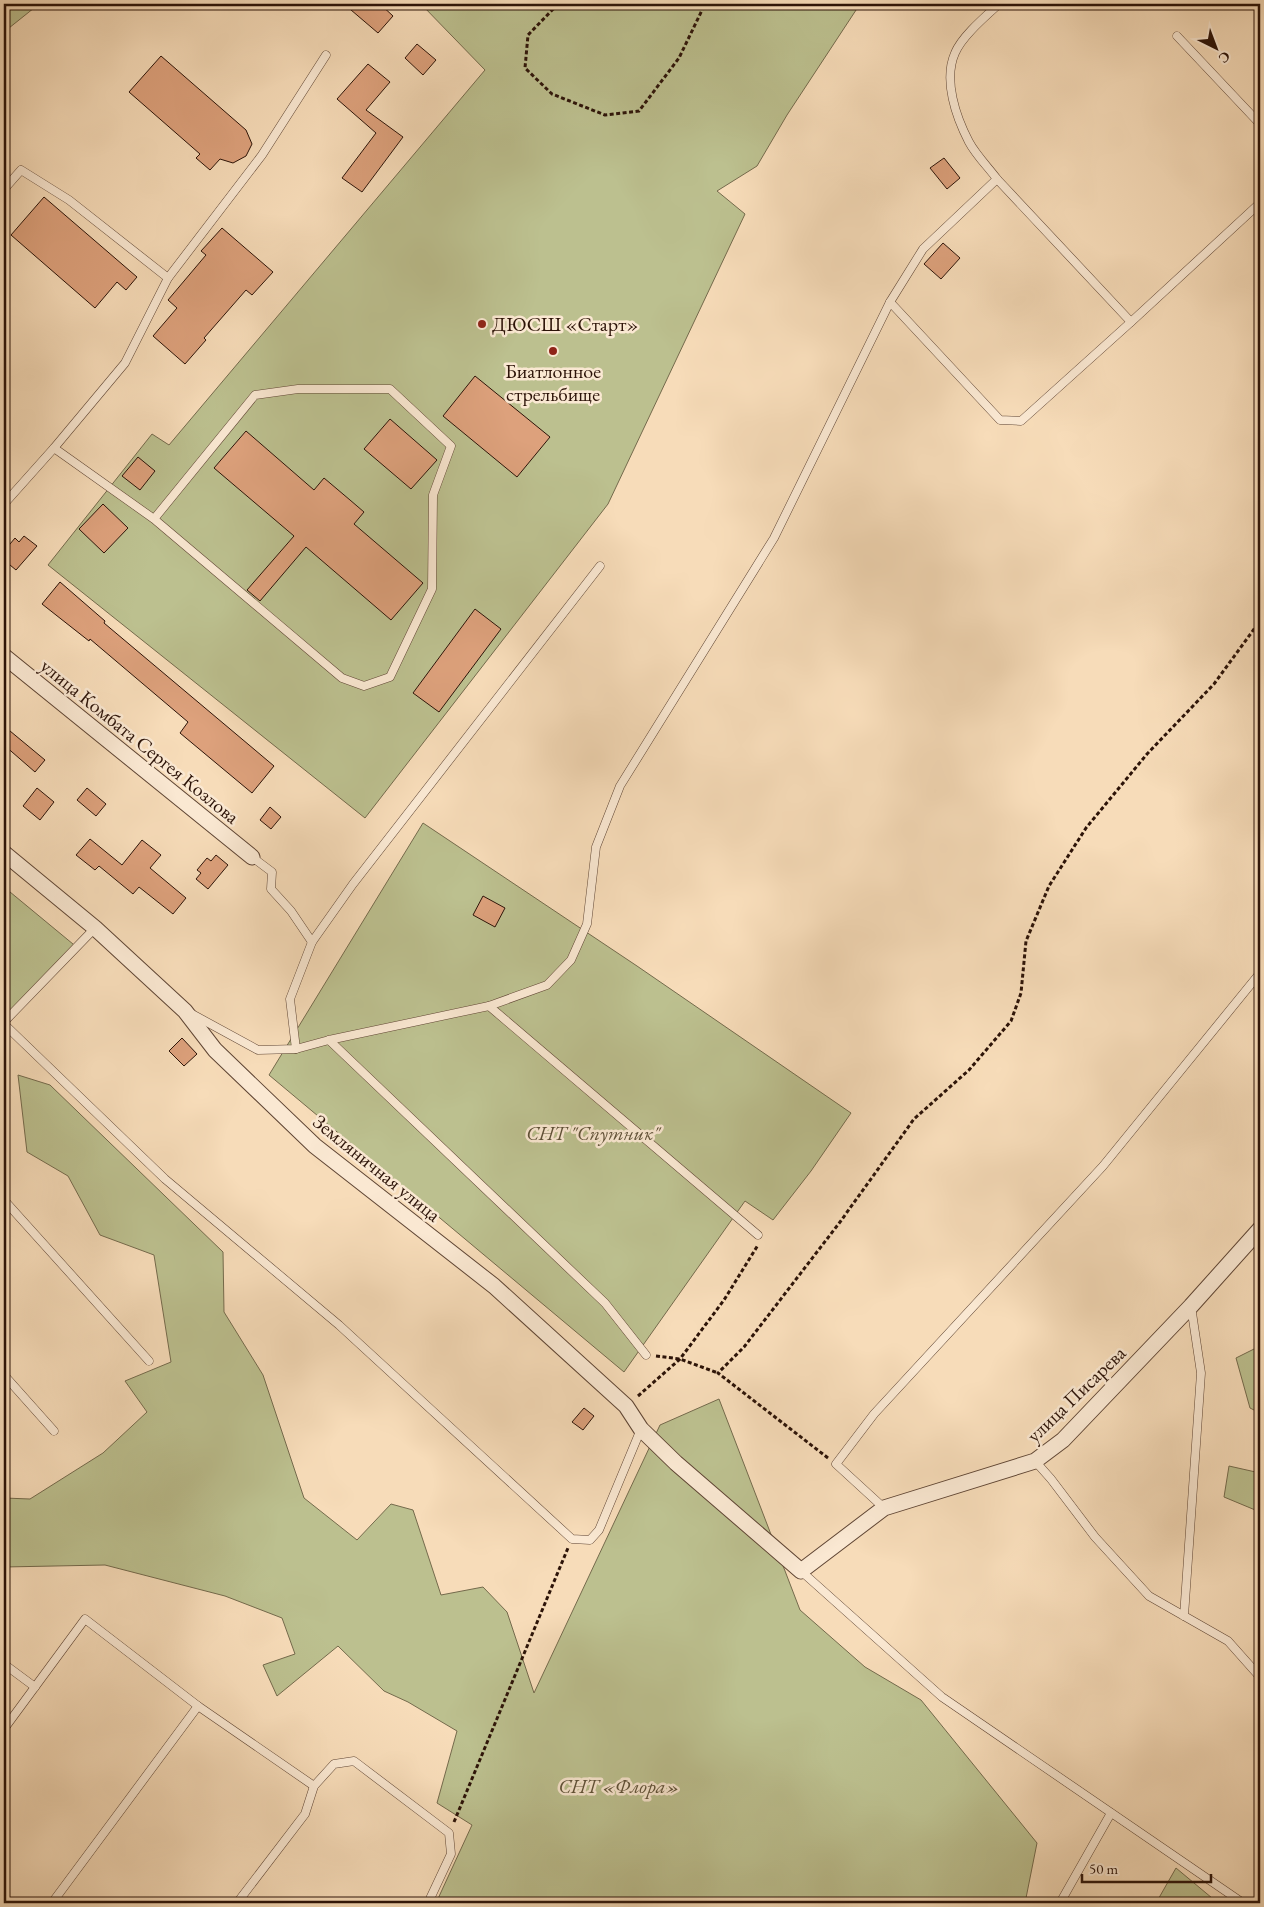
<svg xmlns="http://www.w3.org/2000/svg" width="1264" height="1907" viewBox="0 0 1264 1907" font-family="'EB Garamond',serif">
  <rect width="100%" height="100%" fill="#f7dcb9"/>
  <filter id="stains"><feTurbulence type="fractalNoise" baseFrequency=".004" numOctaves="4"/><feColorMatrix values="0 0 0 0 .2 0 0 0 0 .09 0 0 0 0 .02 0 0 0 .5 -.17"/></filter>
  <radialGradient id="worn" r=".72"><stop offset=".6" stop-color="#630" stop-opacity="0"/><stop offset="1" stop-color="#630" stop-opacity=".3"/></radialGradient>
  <!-- green -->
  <g fill="#bcc08f" stroke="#746a4c">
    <path d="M4,4H39L4,32Z"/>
    <path d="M421,4H860L787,115L757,166L717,191L745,214L608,504L365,818L48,565L152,434L169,445L485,70Z"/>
    <path d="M423,823L637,966L851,1113L811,1171L773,1220L745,1201L624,1372L269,1075Z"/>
    <path d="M4,887L79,949L4,1021Z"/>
    <path d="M18,1075L50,1085L223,1252L224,1312L263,1375L304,1498L357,1540L391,1504L413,1510L441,1595L483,1587L507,1612L534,1693L660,1425L719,1399L800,1610L865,1667L921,1700L1037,1843L1025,1903H436L472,1825L437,1803L457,1731L408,1702L384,1691L338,1646L277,1696L263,1665L295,1654L282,1618L225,1596L105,1565L4,1567V1498L30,1499L103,1453L147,1412L125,1381L171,1362L154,1255L100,1235L68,1176L27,1152Z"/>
    <path d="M1260,1346V1413L1250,1408L1236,1358Z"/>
    <path d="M1229,1466L1260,1473V1512L1224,1497Z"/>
    <path d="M1176,1868L1218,1903H1156Z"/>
  </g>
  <!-- building -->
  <g fill="#dda17c" stroke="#2c1308">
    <path d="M344,4H380L393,16L378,33Z"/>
    <path d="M417,44L436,60L423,75L405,58Z"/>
    <path d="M161,56L246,130L252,144L246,156L233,163L220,159L210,170L196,158L200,154L129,92Z"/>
    <path d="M368,64L390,82L366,110L403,137L362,192L342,178L376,133L337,99Z"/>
    <path d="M944,158L960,178L947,189L930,168Z"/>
    <path d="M44,197L137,277L126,290L117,282L95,308L11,235Z"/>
    <path d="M222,228L273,272L252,295L246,290L204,338L206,340L185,364L153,336L177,308L168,300L206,255L201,251Z"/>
    <path d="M943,243L960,258L941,279L924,264Z"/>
    <path d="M475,376L550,437L517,477L443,416Z"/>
    <path d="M390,419L437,460L411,489L364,449Z"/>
    <path d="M246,431L314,490L324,478L350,500L364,512L354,524L423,583L391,620L306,547L260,601L247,590L294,536L214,468Z"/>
    <path d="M138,457L155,471L140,490L122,476Z"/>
    <path d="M103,504L128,528L104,553L79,529Z"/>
    <path d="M24,536L37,546L16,570L4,560L9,554L5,550L15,538L19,542Z"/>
    <path d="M60,582L105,621L104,623L274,766L252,793L180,733L188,722L90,639L89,641L42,604Z"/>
    <path d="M475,609L501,629L439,712L413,693Z"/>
    <path d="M4,726L45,760L35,772L4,745Z"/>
    <path d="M37,788L54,802L40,820L23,806Z"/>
    <path d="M87,788L106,804L96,816L77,800Z"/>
    <path d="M270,807L281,817L271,829L260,820Z"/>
    <path d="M90,839L122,865L142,840L161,855L150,868L186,898L173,914L139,887L133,894L99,866L95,870L76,855Z"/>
    <path d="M216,855L228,865L208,889L196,879L201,873L197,870L207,858L211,861Z"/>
    <path d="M483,896L505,908L495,927L473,915Z"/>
    <path d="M182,1038L197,1054L184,1066L169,1051Z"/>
    <path d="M584,1408L594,1416L583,1430L572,1422Z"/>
  </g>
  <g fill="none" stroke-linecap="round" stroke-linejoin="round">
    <!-- lane casing -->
    <g stroke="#5f4534" stroke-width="9">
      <g id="lane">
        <path d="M1177,36L1260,124"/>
        <path d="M997,179L1131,322L1260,203"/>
        <path d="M4,197L6,187L21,170L69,200L168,278"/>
        <path d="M890,302L1000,420L1021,421L1131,322"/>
        <path d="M54,448L154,519L255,395L298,389H390L451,446L433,495L432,589L390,677L364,686L342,678L154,519"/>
        <path d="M4,504L54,448L125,363L168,278L262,155L326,55"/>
        <path d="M252,857L272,872L271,889L291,911L312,942"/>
        <path d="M489,1006L758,1235"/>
        <path d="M192,1014L258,1050L296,1049L329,1040L489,1006L547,985L571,960L587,924L596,847L620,786L774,538L890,302L923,249L997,179C988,167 976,155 969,142C956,117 943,80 955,53C962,36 986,16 999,4"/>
        <path d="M4,1022L95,928"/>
        <path d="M4,1024L165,1179L339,1325L572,1539L590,1540L599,1530L641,1429"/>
        <path d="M329,1040L605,1303L646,1355"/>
        <path d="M296,1049L290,999L312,942L353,884L600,566"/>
        <path d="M4,1200L149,1361"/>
        <path d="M4,1375L54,1431"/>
        <path d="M1035,1461L1051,1479L1095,1537L1149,1596L1228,1641L1260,1677"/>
        <path d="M884,1508L836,1464L874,1414L1103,1166L1260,973"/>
        <path d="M801,1571L942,1697L1243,1903"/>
        <path d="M1184,1616L1201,1373L1191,1306"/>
        <path d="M4,1664L35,1687"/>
        <path d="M4,1729L85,1619L198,1706L314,1786"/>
        <path d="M52,1903L198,1706"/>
        <path d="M237,1903L305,1814L314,1786L334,1764L354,1761L449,1833L451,1854L428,1903"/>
        <path d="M1060,1903L1111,1813"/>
      </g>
    </g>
    <!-- street casing -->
    <g stroke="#5f4534" stroke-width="17">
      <g id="street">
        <path d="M4,656L252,857"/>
        <path d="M4,853L95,928L185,1011L215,1050L315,1146L494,1286L626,1406L641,1429L676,1463L801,1571L884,1508L1035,1461L1063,1440L1191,1306L1260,1229"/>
      </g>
    </g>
    <!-- path -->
    <g stroke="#2c1308" stroke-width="3" stroke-dasharray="4 2.5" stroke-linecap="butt">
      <path d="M558,4L528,35L525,68L552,94L605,115L639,111L679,58L705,4"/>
      <path d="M656,1356L680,1359L718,1373"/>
      <path d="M638,1396L680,1359L724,1300L758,1245"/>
      <path d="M828,1458L718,1373L744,1347L840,1222L914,1119L969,1070L1011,1021L1021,993L1026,941L1049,886L1086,828L1147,754L1214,684L1260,621"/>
      <path d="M454,1822L568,1548"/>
    </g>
    <!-- lane -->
    <use href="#lane" stroke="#fae8d2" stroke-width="8"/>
    <!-- street -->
    <use href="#street" stroke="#fae8d2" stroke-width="15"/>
  </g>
  <!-- markers -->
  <g fill="#8f2418" stroke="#fae8d2" stroke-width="2">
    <circle cx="482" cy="324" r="5"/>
    <circle cx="553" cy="351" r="5"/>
  </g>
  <g text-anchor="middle" stroke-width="5" stroke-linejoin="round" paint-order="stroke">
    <!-- poi labels -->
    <g font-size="20" fill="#2c1308" stroke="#fae8d2" text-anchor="start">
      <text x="492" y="331">ДЮСШ «Старт»</text>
      <text x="553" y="378" text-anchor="middle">Биатлонное<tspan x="553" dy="23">стрельбище</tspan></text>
    </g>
    <!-- street labels -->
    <g font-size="20" fill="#2c1308" stroke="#fae8d2">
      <text transform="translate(140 741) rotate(39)" y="7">улица Комбата Сергея Козлова</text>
      <text transform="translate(377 1168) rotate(39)" y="7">Земляничная улица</text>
      <text transform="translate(1076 1394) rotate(-44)" y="7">улица Писарева</text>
    </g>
    <!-- park labels -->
    <g font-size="20" font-style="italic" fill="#5e5037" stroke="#fae8d2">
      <text x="593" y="1140">СНТ "Спутник"</text>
      <text x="619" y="1793">СНТ «Флора»</text>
    </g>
  </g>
  <!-- margin -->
  <rect width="1264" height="1907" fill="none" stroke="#f7dcb9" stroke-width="20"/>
  <rect x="5" y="5" width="1254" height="1897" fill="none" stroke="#2c1308" stroke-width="2.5"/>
  <rect x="10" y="10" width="1244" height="1887" fill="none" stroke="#2c1308"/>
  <!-- north arrow -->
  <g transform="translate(1216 48) rotate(138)" stroke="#fae8d2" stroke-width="4" paint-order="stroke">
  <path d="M0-4L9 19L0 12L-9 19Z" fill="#2c1308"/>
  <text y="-8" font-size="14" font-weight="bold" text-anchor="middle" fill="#2c1308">С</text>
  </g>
  <!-- scale -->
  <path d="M1082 1874v8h129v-8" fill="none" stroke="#2c1308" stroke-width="2.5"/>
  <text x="1089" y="1874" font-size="15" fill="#2c1308" stroke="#fae8d2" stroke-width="4" paint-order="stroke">50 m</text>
  <rect width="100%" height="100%" filter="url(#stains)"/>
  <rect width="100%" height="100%" fill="url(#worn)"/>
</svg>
